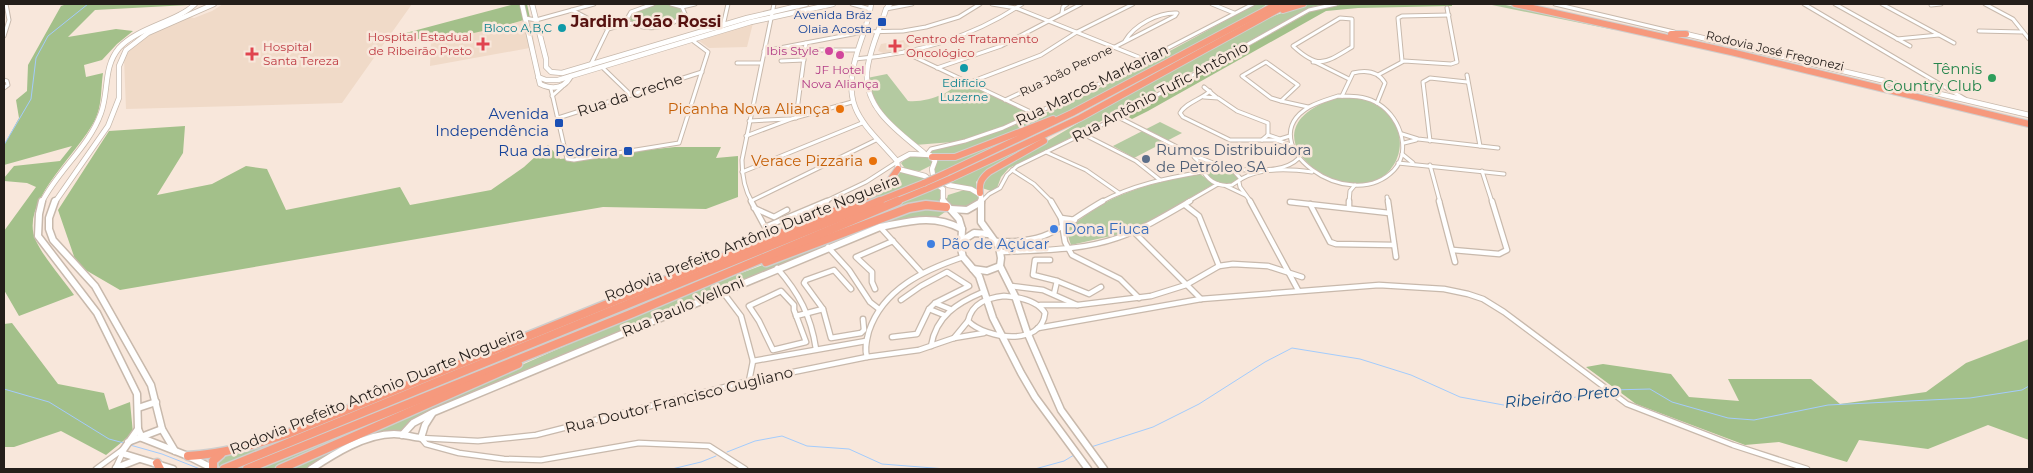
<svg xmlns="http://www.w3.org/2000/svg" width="2033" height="473" viewBox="0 0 2033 473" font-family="Montserrat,sans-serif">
  <rect width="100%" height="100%" fill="#f8e7db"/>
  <!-- built -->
  <g fill="#f0dac8">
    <path d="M223,4H412L342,103L126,109L124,58L130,50L140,40L160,30L190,17L194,18L212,11Z"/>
    <path d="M530,18L535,47L430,66L431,40L497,28Z"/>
    <path d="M753,23L747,47L709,48L699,41Z"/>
    <path d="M904,40L911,48L884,53L878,51L881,44Z"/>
  </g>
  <!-- green -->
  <g fill="#b4caa1">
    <path d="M656,4L673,5L680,8L682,15C669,25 644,33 630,20L632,13Z"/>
    <path d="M1256,4H1267L1258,11L1081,107L961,154L931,155L930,152L933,150C1049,124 1153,59 1256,4Z"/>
    <path d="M1305,4H1326L1312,7L1055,146L1009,168L1001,177L997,188L991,191L982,188L986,177L1097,112L1266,19Z"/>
    <path d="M1487,4H1501L1616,28L1615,30Z"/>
    <path d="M887,74L908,101C920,102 932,99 943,94C952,90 958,83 968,83L1035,114L965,141L915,145L877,109L869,94L867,78Z"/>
    <path d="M1340,97C1351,97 1363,97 1373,102C1399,116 1409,147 1390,170C1349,218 1229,129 1340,97Z"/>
    <path d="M1051,121L936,175L934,172L936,160L945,159Z"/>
    <path d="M1160,122L1182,133L1134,158L1113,146Z"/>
    <path d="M1053,134L984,173L976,182V189L947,183Z"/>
    <path d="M909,156L928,157L932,162V165L920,171L906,170L901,163Z"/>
    <path d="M1210,164L1229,168L1240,178L1233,184H1219L1203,172L1205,167Z"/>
    <path d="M899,171L926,179L847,212L775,237C804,225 890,200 899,171Z"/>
    <path d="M1200,174L1214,184L1133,231L1071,245L1066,230C1083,217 1101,203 1121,195C1147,184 1173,179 1200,174Z"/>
    <path d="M926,184L929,186L870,212L241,469L240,464Z"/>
    <path d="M939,187L942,193L941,204L933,203L764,260Z"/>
    <path d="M964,190C971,191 978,192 979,200C970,209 956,212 946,202L948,195Z"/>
    <path d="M914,208L944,209L945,212L938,217L881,224L829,244L425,414L401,432L390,431L383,432L319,461L306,469H286L619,322L723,280Z"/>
    <path d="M482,377L275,469H257Z"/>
    <path d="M400,391L353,413L219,468L218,462L225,456L271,441Z"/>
  </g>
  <!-- forest -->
  <g fill="#a3c08a">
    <path d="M67,4H207L95,10L68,37L116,29L133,31L117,44L102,60L84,65L86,77L103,73C101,86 102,102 97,115C84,150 17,201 36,241C44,258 63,279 74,295L19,316L4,290V231L36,187L27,183L4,181V178L14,166L60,161L72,146L4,165V145L19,118L16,100L27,91L28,65L61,6Z"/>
    <path d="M515,4H527L530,18C505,26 423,50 402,34Z"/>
    <path d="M1346,4H1452V6L1358,8L1326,11L1148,111L1132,119L1125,115L1315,9Z"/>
    <path d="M185,126L183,153L157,195L212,184L246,166L267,169L286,210L400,187L410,205L491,190L524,167L548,145L560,159L675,147H721L716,158L738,156V197L706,209L603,207L120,290L77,265L58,210L109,131Z"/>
    <path d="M12,323L58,384L104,393L109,410L130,402L133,433L106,455L61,431L14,447H4V324Z"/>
    <path d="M2029,339V440L1988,425L1928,449L1859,440L1847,462L1779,442L1745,445L1636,404L1586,367L1603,364L1671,374L1689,397L1739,401L1728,379H1811L1840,404L1926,392L1966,363Z"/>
  </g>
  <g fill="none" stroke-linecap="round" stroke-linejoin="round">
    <!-- stream -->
    <g stroke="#a3ccfd" stroke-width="1">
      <path d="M4,145L31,99L36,58L48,36L88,4"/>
      <path d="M4,389L49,402L109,439L124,443"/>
      <path d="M1612,390L1650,389L1672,402L1728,418L1754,420L1828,405L1970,398L2022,390L2029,386"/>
      <path d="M130,445L162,454L200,469"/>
      <path d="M1091,447L1153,427L1199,404L1265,362L1292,348L1360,359L1411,375L1460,397L1509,406L1592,395L1608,391"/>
      <path d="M727,452L755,441L782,436L807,446L849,449L882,464L946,469"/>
      <path d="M672,469L701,462L716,456"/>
      <path d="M1035,469L1064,461L1074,455"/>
    </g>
    <!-- street-far1 casing -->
    <g stroke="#c8b9ac" stroke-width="5">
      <g id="street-far1">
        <path d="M653,4L631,12L627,19L629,23C648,31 670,29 685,14L682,7L671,4"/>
        <path d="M852,4L870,9"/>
        <path d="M992,4L1016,8L1146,60"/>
        <path d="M1212,4L1234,13"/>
        <path d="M1555,4L1674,32"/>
        <path d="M1804,4L1965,99"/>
        <path d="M1835,4L1910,46"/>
        <path d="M1882,4L1954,43"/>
        <path d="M1985,4L2013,19L2029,39"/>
        <path d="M1931,5L1941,4"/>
        <path d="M682,7L695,4"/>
        <path d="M886,9L912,4"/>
        <path d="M572,10L608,29L590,66"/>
        <path d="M1062,13L1063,7L1067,4"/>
        <path d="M525,18L536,20L594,4"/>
        <path d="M1340,18L1352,19V47C1325,63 1319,70 1293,46Z"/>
        <path d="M723,26L728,4"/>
        <path d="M608,29L629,23"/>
        <path d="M1979,31L2022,32"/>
        <path d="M4,36L9,20L6,4"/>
        <path d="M1897,39L1939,35"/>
        <path d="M764,51L863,32L903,31L926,27L959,17L980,4"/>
        <path d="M904,52L1035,114"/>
        <path d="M813,53L817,50H858"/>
        <path d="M855,59C916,54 971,38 1022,4"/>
        <path d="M781,61L804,60"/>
        <path d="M1402,61L1398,18L1402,16L1449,15"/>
        <path d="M1266,62L1298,85L1281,101L1271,98L1242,76Z"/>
        <path d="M1313,62H1315"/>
        <path d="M1315,62L1349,79"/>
        <path d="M737,63H761"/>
        <path d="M602,67L631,95"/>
        <path d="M937,68L1001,46L1081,4"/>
        <path d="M1378,75L1404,61L1451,64L1457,62L1447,8"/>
        <path d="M1467,75L1480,146"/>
        <path d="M4,80L7,81L8,85L4,88"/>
        <path d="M968,83L1041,55L1077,32L1133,4"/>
        <path d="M1204,87L1216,97"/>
        <path d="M551,89L567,159L574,160L679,143L708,52L692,40"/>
        <path d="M1210,91C1202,99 1185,103 1180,113L1183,117L1230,140H1262L1268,135"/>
        <path d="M552,96L562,87"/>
        <path d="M1338,96C1351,96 1364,96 1375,102C1398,113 1413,149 1394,170C1349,217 1249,143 1309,107C1318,102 1329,99 1338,96Z"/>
        <path d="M1342,96L1353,73C1365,70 1378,71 1385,83L1377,103"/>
        <path d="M1204,97L1218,98L1237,111L1268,123V135"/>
        <path d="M1005,100L1068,71L1175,16L1177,13C1159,12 1134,25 1125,41"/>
        <path d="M1281,101L1308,107"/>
        <path d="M1118,117L1193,155L1213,163"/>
        <path d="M558,118L702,72"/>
        <path d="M796,118L806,43"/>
        <path d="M749,121L789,119"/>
        <path d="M1083,134L1136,161L1160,180"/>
        <path d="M1402,134L1418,139L1498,148"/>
        <path d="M1268,135L1280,139L1290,136"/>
        <path d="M746,136L791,119L852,102"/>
        <path d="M1262,140H1276L1291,145"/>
        <path d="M1430,141L1423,82L1430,78L1467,82"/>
        <path d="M1404,143L1416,140"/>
        <path d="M1046,152L1086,170L1119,193"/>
        <path d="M927,154L931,149L965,141L1003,128L1095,86L1253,4"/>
        <path d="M1402,154L1413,163"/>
        <path d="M1194,157L1203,166"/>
        <path d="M1213,163L1230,167L1241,179L1232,185C1218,187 1208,181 1202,169L1206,164Z"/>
        <path d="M1398,163L1504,174"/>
        <path d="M1430,165L1440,202"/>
        <path d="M1012,170L1034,184L1052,202"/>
        <path d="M1235,170C1255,169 1283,174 1299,158"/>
        <path d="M1482,171L1492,202"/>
        <path d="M742,172L862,123"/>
        <path d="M1241,179C1261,167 1290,169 1312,172"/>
        <path d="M1239,182L1240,187L1251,202"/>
        <path d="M1226,186L1245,195"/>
        <path d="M1387,197L1388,202"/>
        <path d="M751,201L876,140"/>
        <path d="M982,201L989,194L1000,188L1007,175L1017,166L1118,117L1309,10L1336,4"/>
        <path d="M752,202C744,189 742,175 742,160L774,4"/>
        <path d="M824,202L866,182L897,162"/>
        <path d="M1101,202C1132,185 1167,178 1202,172"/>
        <path d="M1187,202L1218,184"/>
        <path d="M1290,202H1294"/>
        <path d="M1349,202L1350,191L1355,185"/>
      </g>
    </g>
    <!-- street casing -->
    <g stroke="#c8b9ac" stroke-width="7">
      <g id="street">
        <path d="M751,201L765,227L827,201"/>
        <path d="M1051,201L1061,218L1065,242L1072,255L1120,279L1139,298"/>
        <path d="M1250,201L1298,290"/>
        <path d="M1388,201L1396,257"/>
        <path d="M1439,201L1455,262"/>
        <path d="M1290,202L1389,213"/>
        <path d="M1310,204L1330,242L1336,244L1394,245"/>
        <path d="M1185,205L1199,216L1219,266"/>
        <path d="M754,208L774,217L787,210"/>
        <path d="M1349,208V201"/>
        <path d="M1061,218L1075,220"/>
        <path d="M880,227L922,273"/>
        <path d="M1134,232L1201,299"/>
        <path d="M996,241C1051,244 1059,226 1103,201"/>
        <path d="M828,247L849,270L870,302L879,309"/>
        <path d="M1453,250L1499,254L1507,250L1492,201"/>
        <path d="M1002,252C1040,250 1080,251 1117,238C1143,229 1166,215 1190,201"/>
        <path d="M1050,260H1035L1033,275L1057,281L1054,294"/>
        <path d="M777,268C799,293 811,316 816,349"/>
        <path d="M1057,281L1089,294L1101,287"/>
        <path d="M1011,286L1043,290L1077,305"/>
        <path d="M875,289L872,282V272L856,257L893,241"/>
        <path d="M722,291L741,316L753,361L749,381"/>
        <path d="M781,291L794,305V310L806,342L773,350L759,321L749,306Z"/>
        <path d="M1004,296C1019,297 1037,300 1045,313C1042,347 986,339 968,321C972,303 987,298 1004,296Z"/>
        <path d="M935,303L950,309"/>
        <path d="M1040,305H1078L1151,296L1186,285L1219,266L1233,264L1268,266L1302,277"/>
        <path d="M823,309L831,338L861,333L864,330L863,319"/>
        <path d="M929,309L944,315"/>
        <path d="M796,316L823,309L804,283L806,280L834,270L851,289"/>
        <path d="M1038,328L1201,299L1379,285L1444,289L1468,294L1483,299L1504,312L1627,404L1733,445L1807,469"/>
        <path d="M892,337L917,334L929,309L935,303L969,286L947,272L921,286L901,300"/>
        <path d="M954,338L968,321"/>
        <path d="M931,346C936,316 957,303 983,292"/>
        <path d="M867,357C864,348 867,339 869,331C883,289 924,270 963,257"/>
        <path d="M753,361L866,341"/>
        <path d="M421,438L478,441L536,435L749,381L867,357L919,350L954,338L984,333"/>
        <path d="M421,438L426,444L459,453L504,459L541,460L639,443L709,446L745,469"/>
        <path d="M116,467L122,454"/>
        <path d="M96,469L122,450"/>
      </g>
    </g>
    <!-- secondary-far1 casing -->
    <g stroke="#c8b9ac" stroke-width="6">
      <g id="secondary-far1">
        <path d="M522,4L540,84C553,90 564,89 571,76"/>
        <path d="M532,4L546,59V67L551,72L562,73L747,18L806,4"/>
        <path d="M871,4C869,21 862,36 857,53C840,109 863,122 897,161"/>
        <path d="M890,4L886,9C880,29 869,50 867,72C864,109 899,132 924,153"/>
        <path d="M1686,34L2029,115"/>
        <path d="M538,77L546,80H558L751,22L833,4"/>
        <path d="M897,161L910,154L930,155L935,161L932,169L933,175L948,185L971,189L981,195V202"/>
        <path d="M897,161L898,169L925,176L943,189V202"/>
        <path d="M42,202C58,170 89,147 101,113C109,91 103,67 119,48C138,27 177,22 195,4"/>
        <path d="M55,202L108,126L119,98V66L126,50L148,33L214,4"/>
      </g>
    </g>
    <!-- secondary casing -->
    <g stroke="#c8b9ac" stroke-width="9">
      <g id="secondary">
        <path d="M42,201L39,214L38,236L97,313L137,394L138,429L121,453L173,469"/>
        <path d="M55,201L49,218V229L53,240L95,286L151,385L162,429L175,451"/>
        <path d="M943,201L959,219L962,229L961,249L963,257L979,276L993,318L1021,373L1035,397L1088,469"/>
        <path d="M981,201V222L999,247L1001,258L1000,266L1015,296L1027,332L1061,410L1104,469"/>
        <path d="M951,209L967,210L981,202"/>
        <path d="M963,240L974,233L988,234"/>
        <path d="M973,269L987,271L1000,266"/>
        <path d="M138,408L156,402"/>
        <path d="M138,429L142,438L188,456L214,469"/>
        <path d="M402,435L413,423L434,412L880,227C911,221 933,214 962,229"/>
        <path d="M128,442L162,429"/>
        <path d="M116,468L139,459"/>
        <path d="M311,469C334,454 365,434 394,434C403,434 412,437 421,438L425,425L432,414"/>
      </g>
    </g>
    <!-- highway-far1 casing -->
    <g stroke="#cfcecd" stroke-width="8">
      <g id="highway-far1">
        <path d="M1515,4L1731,52L2029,124"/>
        <path d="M1283,10L1303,4"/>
        <path d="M1671,34H1686"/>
        <path d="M932,157H955L1053,119"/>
        <path d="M946,173L1072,113L1277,4"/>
        <path d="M952,178L1080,118L1288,4"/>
        <path d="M980,193C979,183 981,179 989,172L1044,141"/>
        <path d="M857,202L885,187L898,169"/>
        <path d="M876,202L924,183"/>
        <path d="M895,202L929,188"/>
      </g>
    </g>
    <!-- highway casing -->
    <g stroke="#cfcecd" stroke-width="11">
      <g id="highway">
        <path d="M766,262L909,208L926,205L946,207"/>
        <path d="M188,456C223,454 254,445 287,434L861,201"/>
        <path d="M157,463L160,469"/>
        <path d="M213,468V461L221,454"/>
        <path d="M224,469L880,201"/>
        <path d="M247,469L633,313L898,201"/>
        <path d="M280,469L518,364"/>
      </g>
    </g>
    <!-- street-far1 -->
    <use href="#street-far1" stroke="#fff" stroke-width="3"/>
    <!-- street -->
    <use href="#street" stroke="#fff" stroke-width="4.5"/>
    <!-- secondary-far1 -->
    <use href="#secondary-far1" stroke="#fff" stroke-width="4.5"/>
    <!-- secondary -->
    <use href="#secondary" stroke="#fff" stroke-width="6"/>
    <!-- highway-far1 -->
    <use href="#highway-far1" stroke="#f6997d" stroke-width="6"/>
    <!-- highway -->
    <use href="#highway" stroke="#f6997d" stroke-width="8"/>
    <!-- highway-bridge casing -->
    <g stroke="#cfcecd" stroke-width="8" stroke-linecap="butt">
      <g id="highway-bridge">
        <path d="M924,183L946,173"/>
        <path d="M929,188L952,178"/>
      </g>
    </g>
    <!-- highway-bridge -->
    <use href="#highway-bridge" stroke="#f6997d" stroke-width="6"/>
  </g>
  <!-- markers -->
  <g fill="#1a4fb4" stroke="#f8e7db" stroke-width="2">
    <rect x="877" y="17" width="10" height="10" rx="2.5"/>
    <rect x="554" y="118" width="10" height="10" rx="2.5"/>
    <rect x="623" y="146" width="10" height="10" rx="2.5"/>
  </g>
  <g fill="#0f9aa8" stroke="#f8e7db" stroke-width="2">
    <circle cx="562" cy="28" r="5"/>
    <circle cx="964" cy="68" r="5"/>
  </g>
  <g fill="#e0444e" stroke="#f8e7db" stroke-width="2">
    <path d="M480.5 36.5h5v5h5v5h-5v5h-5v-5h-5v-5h5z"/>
    <path d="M892.5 38.5h5v5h5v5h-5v5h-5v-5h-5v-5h5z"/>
    <path d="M249.5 46.5h5v5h5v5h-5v5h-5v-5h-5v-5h5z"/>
  </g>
  <g fill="#d1479c" stroke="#f8e7db" stroke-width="2">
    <circle cx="829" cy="51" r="5"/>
    <circle cx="840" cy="55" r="5"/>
  </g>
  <circle fill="#2e9e5b" stroke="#f8e7db" stroke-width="2" cx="1992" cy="78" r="5"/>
  <g fill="#e8710a" stroke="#f8e7db" stroke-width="2">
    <circle cx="840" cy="109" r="5"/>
    <circle cx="873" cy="161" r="5"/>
  </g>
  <circle fill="#5c6f8a" stroke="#f8e7db" stroke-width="2" cx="1146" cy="159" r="5"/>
  <g fill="#3f7fe0" stroke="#f8e7db" stroke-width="2">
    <circle cx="1054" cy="229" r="5"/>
    <circle cx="931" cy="244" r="5"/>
  </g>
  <g text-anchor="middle" stroke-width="5" stroke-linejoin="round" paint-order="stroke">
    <!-- far-transit labels -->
    <g font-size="12" fill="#164399" stroke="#f8e7db" text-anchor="end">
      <text x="872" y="19">Avenida Bráz<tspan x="872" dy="14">Olaia Acosta</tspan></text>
    </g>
    <!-- far-culture labels -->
    <g font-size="12" fill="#0d838f" stroke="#f8e7db" text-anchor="end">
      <text x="552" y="32">Bloco A,B,C</text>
      <text x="964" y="87" text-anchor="middle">Edifício<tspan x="964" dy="14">Luzerne</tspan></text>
    </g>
    <!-- far-health labels -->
    <g font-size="12" fill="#be3a42" stroke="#f8e7db" text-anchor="start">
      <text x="472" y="41" text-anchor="end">Hospital Estadual<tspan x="472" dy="14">de Ribeirão Preto</tspan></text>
      <text x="906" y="43">Centro de Tratamento<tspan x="906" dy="14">Oncológico</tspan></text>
      <text x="263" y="51">Hospital<tspan x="263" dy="14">Santa Tereza</tspan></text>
    </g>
    <!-- far-hotel labels -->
    <g font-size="12" fill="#b23c85" stroke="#f8e7db" text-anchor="end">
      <text x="819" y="55">Ibis Style</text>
      <text x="840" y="74" text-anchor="middle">JF Hotel<tspan x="840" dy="14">Nova Aliança</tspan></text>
    </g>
    <!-- far-street labels -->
    <g font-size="12" fill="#241e1a" stroke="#f8e7db">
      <text transform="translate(1775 51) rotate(13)" y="4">Rodovia José Fregonezi</text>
      <text transform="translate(1066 71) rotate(-26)" y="4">Rua João Perone</text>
    </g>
    <!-- leisure labels -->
    <g font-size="15" fill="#27864d" stroke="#f8e7db" text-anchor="end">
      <text x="1982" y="74">Tênnis<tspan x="1982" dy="17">Country Club</tspan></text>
    </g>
    <!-- street labels -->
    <g font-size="15" fill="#241e1a" stroke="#f8e7db">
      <text transform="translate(1092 85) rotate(-26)" y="5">Rua Marcos Markarian</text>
      <text transform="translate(1160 92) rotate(-28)" y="5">Rua Antônio Tufic Antônio</text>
      <text transform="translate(630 95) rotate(-18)" y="5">Rua da Creche</text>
      <text transform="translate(752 238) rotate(-22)" y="5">Rodovia Prefeito Antônio Duarte Nogueira</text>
      <text transform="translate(683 307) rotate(-23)" y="5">Rua Paulo Velloni</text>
      <text transform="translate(377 391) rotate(-22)" y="5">Rodovia Prefeito Antônio Duarte Nogueira</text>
      <text transform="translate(679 400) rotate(-14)" y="5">Rua Doutor Francisco Gugliano</text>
    </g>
    <!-- food labels -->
    <g font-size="15" fill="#c56008" stroke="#f8e7db" text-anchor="end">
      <text x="830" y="114">Picanha Nova Aliança</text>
      <text x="863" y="166">Verace Pizzaria</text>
    </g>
    <!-- transit labels -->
    <g font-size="15" fill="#164399" stroke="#f8e7db" text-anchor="end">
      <text x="549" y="119">Avenida<tspan x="549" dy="17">Independência</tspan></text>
      <text x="618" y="156">Rua da Pedreira</text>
    </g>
    <!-- service labels -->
    <g font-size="15" fill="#4e5e75" stroke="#f8e7db" text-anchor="start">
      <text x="1156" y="155">Rumos Distribuidora<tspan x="1156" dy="17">de Petróleo SA</tspan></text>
    </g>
    <!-- shop labels -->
    <g font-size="15" fill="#366cbe" stroke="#f8e7db" text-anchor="start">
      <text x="1064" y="234">Dona Fiuca</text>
      <text x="941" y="249">Pão de Açúcar</text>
    </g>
    <!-- far-district labels -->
    <g font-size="16" font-weight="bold" fill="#561210" stroke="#f8e7db">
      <text x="646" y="27">Jardim João Rossi</text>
    </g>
    <!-- water labels -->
    <g font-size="16" font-style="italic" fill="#0f4982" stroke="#f8e7db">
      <text transform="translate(1562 396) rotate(-6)" y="6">Ribeirão Preto</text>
    </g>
  </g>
  <!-- border -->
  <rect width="2033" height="473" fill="none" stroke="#241e1a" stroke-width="10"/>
</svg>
